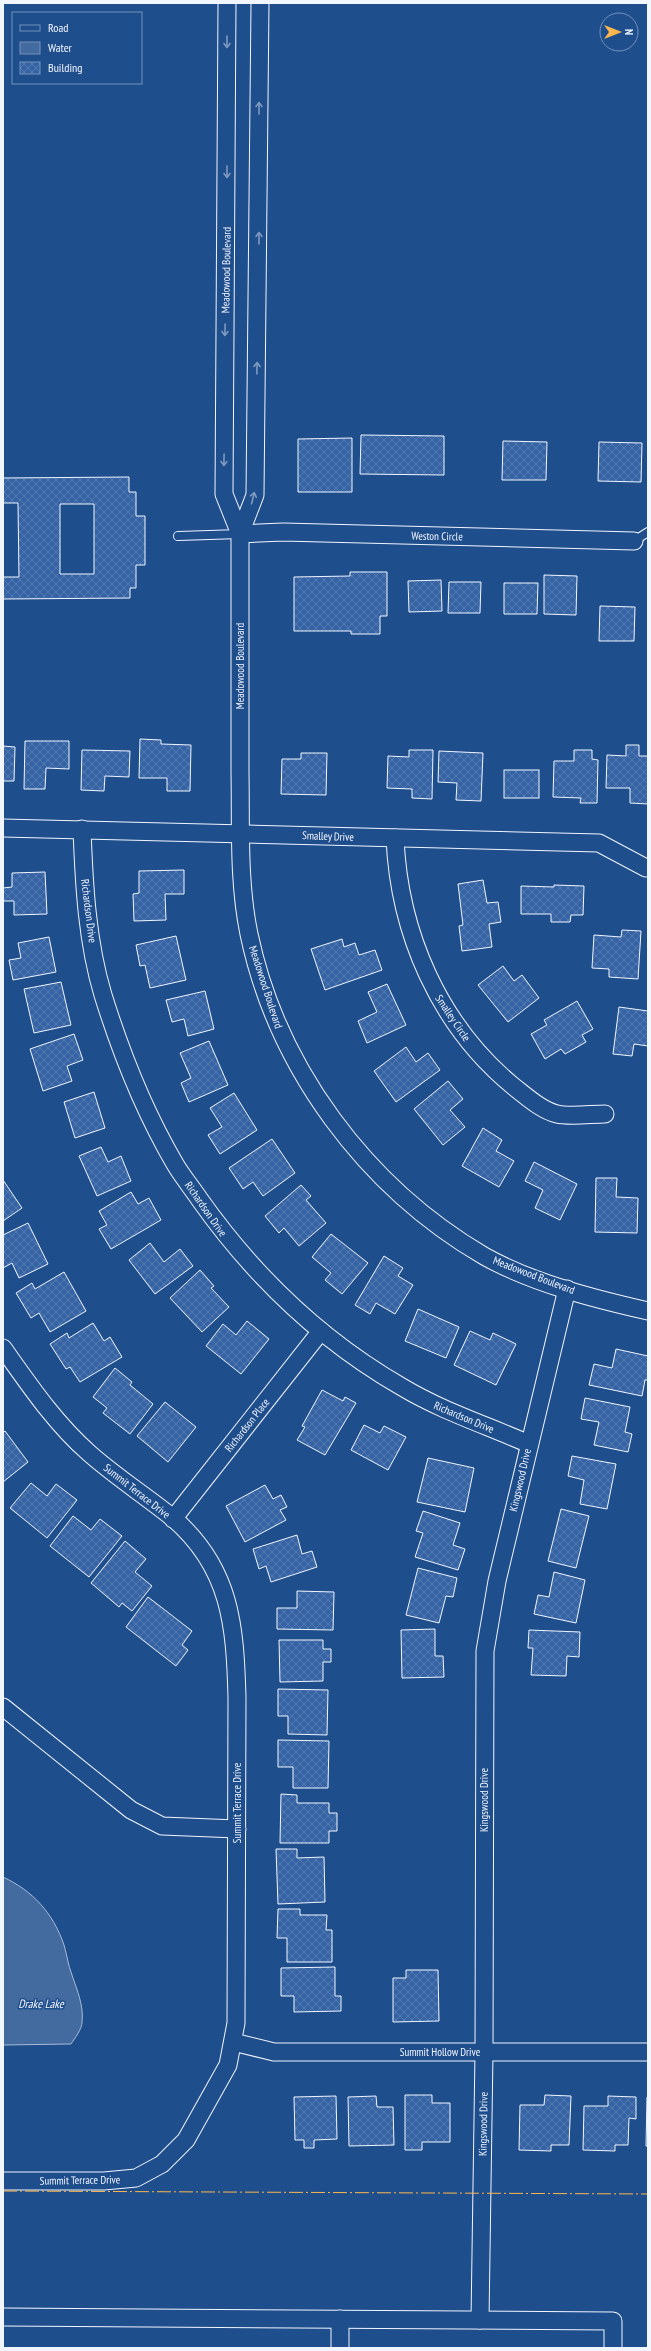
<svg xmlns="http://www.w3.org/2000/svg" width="651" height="2351" viewBox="0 0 651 2351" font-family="'PT Sans Narrow',sans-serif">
  <defs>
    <pattern id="building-cross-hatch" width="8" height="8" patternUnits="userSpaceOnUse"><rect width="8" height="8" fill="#3563a3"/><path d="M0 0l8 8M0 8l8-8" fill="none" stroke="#537ab1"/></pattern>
  </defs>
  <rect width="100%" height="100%" fill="#1f4e8c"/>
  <!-- water -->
  <path fill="#446ba0" stroke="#a8bbd7" d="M3,1877C33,1891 53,1913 64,1945C67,1955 68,1965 72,1975C77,1990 84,2006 82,2022C82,2029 75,2038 71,2044L3,2045Z"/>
  <!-- building -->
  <g fill="url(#building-cross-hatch)" stroke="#f2f6ff" fill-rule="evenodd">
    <path d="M361,435L444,436V475L360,474Z"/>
    <path d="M352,438V492H298V439Z"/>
    <path d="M503,441L547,442L546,480H502Z"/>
    <path d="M599,442L642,443L641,482L598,481Z"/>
    <path d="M129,477V492H136V516H145V565H136V588H130V598L3,599V577H19L18,503H3V478ZM60,504H94V574H60Z"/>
    <path d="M350,572H387V616H380V634H351V631H294V577L350,576Z"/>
    <path d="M544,575L577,576L576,615L544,614Z"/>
    <path d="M441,580L442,611L409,612L408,581Z"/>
    <path d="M449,582H481L480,613H448Z"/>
    <path d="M504,583H538L537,614H504Z"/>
    <path d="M600,606L635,607L634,641H599Z"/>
    <path d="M140,739L161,740V744L191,745L190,791H167V778H139Z"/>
    <path d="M25,741H69V769L46,768L45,789H24Z"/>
    <path d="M626,745H639V756H648V804L630,803V788H606L607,755L626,756Z"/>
    <path d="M3,746L15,747L14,781H3Z"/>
    <path d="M82,750L130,751L129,777L105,776L104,791L81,790Z"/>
    <path d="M409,750H433L432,799L412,798V789L387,788L388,756L409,757Z"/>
    <path d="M574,750H592V759L598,760L597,803H580L581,798L553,797L554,761H574Z"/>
    <path d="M439,751L483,753L481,801L456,800L457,783L438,782Z"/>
    <path d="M301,753H327L326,795L281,794L282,759H301Z"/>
    <rect x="504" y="770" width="35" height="28"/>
    <path d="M184,870V894H165L166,920L134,921L133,894L139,893V871Z"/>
    <path d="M45,872L47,914L14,915V901H3V888L12,887V873Z"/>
    <path d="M483,880L487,903L498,902L501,922L489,924L492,947L462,951L459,926L463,925L458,884Z"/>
    <path d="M554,885L584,886L583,915H571L570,922H551V914H521V886L554,887Z"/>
    <path d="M622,930L641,931L638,979L609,977V969L592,968L594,935L621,937Z"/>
    <path d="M176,936L186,980L150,988L145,965L140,966L136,945Z"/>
    <path d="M49,937L56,972L13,980L9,960L21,958L18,943Z"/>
    <path d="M342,939L344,947L355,943L359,955L375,950L382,970L325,990L311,949Z"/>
    <path d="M503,966L514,981L522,975L539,998L508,1022L478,985Z"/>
    <path d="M61,982L71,1025L34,1033L24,989Z"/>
    <path d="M387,984L406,1025L367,1043L358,1021L377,1012L368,992Z"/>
    <path d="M205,991L214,1029L188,1036L184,1019L172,1022L166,1000Z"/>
    <path d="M577,1001L593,1029L582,1035L586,1042L565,1054L561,1049L545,1059L531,1034L547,1025L544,1020Z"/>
    <path d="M619,1007L648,1011V1046L634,1044L632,1056L613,1054Z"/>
    <path d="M74,1034L83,1060L67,1066L72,1081L43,1091L30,1049Z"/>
    <path d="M209,1041L228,1085L189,1102L181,1083L191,1078L180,1053Z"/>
    <path d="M406,1047L416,1062L428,1053L440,1070L396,1102L374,1071Z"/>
    <path d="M448,1081L463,1099L450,1110L465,1127L443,1145L414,1109Z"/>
    <path d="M94,1092L105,1128L75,1138L64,1102Z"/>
    <path d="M234,1093L257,1130L220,1154L208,1135L222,1127L210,1108Z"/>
    <path d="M483,1128L502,1140L496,1151L514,1161L499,1187L462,1166Z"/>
    <path d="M272,1139L295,1173L263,1196L253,1182L243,1189L229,1168Z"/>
    <path d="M101,1147L108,1162L121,1156L131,1181L97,1196L79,1156Z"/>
    <path d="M534,1162L577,1184L560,1220L535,1208L543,1190L525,1181Z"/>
    <path d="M596,1178H617L616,1197L638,1198L637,1233L595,1232Z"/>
    <path d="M3,1180L22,1208L3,1221Z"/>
    <path d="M301,1185L311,1196L306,1200L326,1223L299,1246L284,1228L279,1233L265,1216Z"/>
    <path d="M131,1192L138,1204L149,1198L161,1220L111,1249L99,1229L107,1225L99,1211Z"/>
    <path d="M28,1223L48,1264L19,1278L12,1263L3,1268V1235Z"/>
    <path d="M331,1234L368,1263L342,1294L325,1280L331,1273L312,1257Z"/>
    <path d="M150,1243L164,1262L180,1249L193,1266L155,1294L129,1260Z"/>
    <path d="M384,1256L403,1268L398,1276L413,1285L395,1314L376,1303L370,1314L355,1305Z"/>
    <path d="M200,1270L214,1286L211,1288L229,1307L202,1332L170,1298Z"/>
    <path d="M64,1272L86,1311L50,1332L39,1313L31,1318L16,1293L32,1283L35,1289Z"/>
    <path d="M418,1309L459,1327L446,1358L405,1341Z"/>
    <path d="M247,1321L269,1339L241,1374L206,1346L223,1324L236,1335Z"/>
    <path d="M93,1323L104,1341L110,1337L122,1357L80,1382L70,1367L66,1369L50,1344L67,1333L69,1338Z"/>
    <path d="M470,1331L490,1340L493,1333L516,1344L496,1385L454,1365Z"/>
    <path d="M616,1349L648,1356V1380H645L642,1396L589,1385L594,1364L612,1368Z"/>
    <path d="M115,1368L132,1382L130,1385L153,1404L130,1434L103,1413L107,1408L93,1397Z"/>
    <path d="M322,1390L343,1401L345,1397L356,1403L325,1455L297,1440L305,1427L302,1426Z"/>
    <path d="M585,1398L630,1407L625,1432L632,1434L628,1452L594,1445L599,1422L581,1419Z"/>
    <path d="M165,1402L196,1427L168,1462L137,1436Z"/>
    <path d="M364,1425L380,1433L384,1426L406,1437L388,1470L351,1450Z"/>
    <path d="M5,1431L28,1462L3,1482V1433Z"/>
    <path d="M572,1456L616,1464L607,1509L580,1504L584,1480L568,1476Z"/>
    <path d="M428,1458L474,1468L465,1512L417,1502Z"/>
    <path d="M31,1483L47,1496L56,1484L77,1500L47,1538L10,1508Z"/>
    <path d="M265,1485L273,1499L281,1495L287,1507L280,1510L286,1520L245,1542L226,1506Z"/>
    <path d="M561,1509L589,1516L576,1568L548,1561Z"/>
    <path d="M423,1511L460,1523L453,1545L465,1549L458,1570L415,1557L423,1533L416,1531Z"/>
    <path d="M73,1516L91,1530L100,1519L122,1536L89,1577L50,1546Z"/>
    <path d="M297,1535L302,1554L312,1551L317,1567L271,1582L266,1566L259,1569L253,1549Z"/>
    <path d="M125,1541L146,1559L135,1572L152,1586L132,1611L122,1603L119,1607L91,1583Z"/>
    <path d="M418,1568L457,1578L453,1597L446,1596L439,1623L406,1615Z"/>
    <path d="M554,1572L585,1580L576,1623L534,1614L538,1595L549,1597Z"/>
    <path d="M297,1591L334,1592L333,1630L277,1629V1608H297Z"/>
    <path d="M148,1597L192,1631L182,1645L188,1650L176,1666L126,1627Z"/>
    <path d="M435,1629V1656H443L444,1677L402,1678L401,1630Z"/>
    <path d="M529,1630L580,1632L579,1657L567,1656L566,1676L531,1675L533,1648H528Z"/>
    <path d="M279,1640H323V1649H331V1662H323V1681L280,1682Z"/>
    <path d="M278,1689L328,1690L327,1735L288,1734V1716H278Z"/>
    <path d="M278,1740L329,1741L328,1788H293V1767H278Z"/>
    <path d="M281,1794L297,1795V1803H329V1813H337V1831H329V1843H280Z"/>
    <path d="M276,1849H297V1858L324,1857L325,1902L278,1904Z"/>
    <path d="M278,1909H300V1915H327L326,1930H332V1962H287V1938H277Z"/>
    <path d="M335,1967V1996H341V2011L294,2012V1996H281V1968Z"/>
    <path d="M406,1970H438L439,2021L393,2022V1978H406Z"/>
    <path d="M405,2095H432V2103H450V2142H422V2150H405Z"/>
    <path d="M545,2095L571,2096L569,2145H551V2151L519,2150L520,2105H544Z"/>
    <path d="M336,2096L337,2139L314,2140V2148H304V2140H295L294,2097Z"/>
    <path d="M376,2096L377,2107H393L394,2145L349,2146L348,2097Z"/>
    <path d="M608,2096L636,2097V2119L629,2118L628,2145H615V2151L583,2150L584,2106H608Z"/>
    <path d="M647,2097H648V2146H646Z"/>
  </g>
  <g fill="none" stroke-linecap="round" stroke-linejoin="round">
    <!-- service casing -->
    <g stroke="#f2f6ff" stroke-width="10">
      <g id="service">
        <path d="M178,536L240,534"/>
        <path d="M634,541L648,532"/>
      </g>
    </g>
    <!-- minor casing -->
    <g stroke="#f2f6ff" stroke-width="19">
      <g id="minor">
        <path d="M227,3L224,494L240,534"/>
        <path d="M260,3L255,495L240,534C240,613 240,692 240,772C241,825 238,881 249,934C277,1068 366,1187 484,1256C532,1283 595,1299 648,1311"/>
        <path d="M240,534L283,532L634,541"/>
        <path d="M3,828L599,843L646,868"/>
        <path d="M82,829C84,884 87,942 103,995C121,1053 144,1111 175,1164C182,1176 192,1188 200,1200C254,1276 322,1341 402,1387C442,1411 486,1425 529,1444"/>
        <path d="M395,838C399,933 439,1025 513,1086C526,1096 541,1110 557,1114C569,1117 592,1114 605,1114"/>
        <path d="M3,1348C30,1386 55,1423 89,1453C116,1477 146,1496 173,1518C231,1568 235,1626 237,1697L236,2023L228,2065L186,2140L162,2164L136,2178L104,2181H3"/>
        <path d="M173,1519L321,1331"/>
        <path d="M3,1707L131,1810L162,1826L237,1829"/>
        <path d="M233,2042L274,2052H648"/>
        <path d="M3,2317L613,2321V2348"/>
        <path d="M480,2320L484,2052L485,1651L497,1581L567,1289"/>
        <path d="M340,2348V2319"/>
      </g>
    </g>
    <!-- service -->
    <use href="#service" stroke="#1f4e8c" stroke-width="8"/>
    <!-- minor -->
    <use href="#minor" stroke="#1f4e8c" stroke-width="17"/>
    <!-- power -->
    <path stroke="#ffb74d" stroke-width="1" stroke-dasharray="14 3 2 3" stroke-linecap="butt" d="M3,2191L648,2194"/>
  </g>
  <!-- one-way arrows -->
  <defs><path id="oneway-shaft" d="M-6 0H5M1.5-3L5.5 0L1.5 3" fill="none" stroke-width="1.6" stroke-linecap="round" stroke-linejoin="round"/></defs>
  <g stroke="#7e9ac0">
    <use href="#oneway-shaft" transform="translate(227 42) rotate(90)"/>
    <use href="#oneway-shaft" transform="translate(259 108) rotate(-90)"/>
    <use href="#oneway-shaft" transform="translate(227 172) rotate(90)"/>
    <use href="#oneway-shaft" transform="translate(259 238) rotate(-90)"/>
    <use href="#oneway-shaft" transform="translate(225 330) rotate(91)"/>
    <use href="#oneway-shaft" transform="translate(257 368) rotate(-89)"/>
    <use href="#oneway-shaft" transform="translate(224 460) rotate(91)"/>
    <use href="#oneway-shaft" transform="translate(253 498) rotate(-76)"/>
  </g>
  <g text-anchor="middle" stroke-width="3" stroke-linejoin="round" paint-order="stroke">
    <!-- street labels -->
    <g font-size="11" fill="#f2f6ff" stroke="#1f4e8c">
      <text transform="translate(226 270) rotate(-89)" y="4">Meadowood Boulevard</text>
      <text transform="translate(437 536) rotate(1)" y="4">Weston Circle</text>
      <text transform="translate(240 666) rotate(-90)" y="4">Meadowood Boulevard</text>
      <text transform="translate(328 836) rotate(2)" y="4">Smalley Drive</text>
      <text transform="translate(89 911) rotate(83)" y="4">Richardson Drive</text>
      <text transform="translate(266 987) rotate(72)" y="4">Meadowood Boulevard</text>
      <text transform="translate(453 1018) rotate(56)" y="4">Smalley Circle</text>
      <text transform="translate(206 1209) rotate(55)" y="4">Richardson Drive</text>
      <text transform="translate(534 1275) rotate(21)" y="4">Meadowood Boulevard</text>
      <text transform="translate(464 1417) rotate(23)" y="4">Richardson Drive</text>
      <text transform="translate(247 1425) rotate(-52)" y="4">Richardson Place</text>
      <text transform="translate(520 1480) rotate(-77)" y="4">Kingswood Drive</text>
      <text transform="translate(137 1491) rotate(38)" y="4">Summit Terrace Drive</text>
      <text transform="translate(484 1800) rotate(-90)" y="4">Kingswood Drive</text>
      <text transform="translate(237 1803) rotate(-90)" y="4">Summit Terrace Drive</text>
      <text x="440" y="2056">Summit Hollow Drive</text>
      <text transform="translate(483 2124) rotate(-89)" y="4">Kingswood Drive</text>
      <text transform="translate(80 2180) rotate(-1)" y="4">Summit Terrace Drive</text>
    </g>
    <!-- water labels -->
    <g font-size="12" font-style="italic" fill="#f2f6ff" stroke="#1f4e8c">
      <text x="41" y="2008">Drake Lake</text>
    </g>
  </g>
  <!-- border -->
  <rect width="651" height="2351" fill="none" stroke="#f2f6ff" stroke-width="8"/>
  <!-- legend -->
  <rect x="12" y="12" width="130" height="72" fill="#1f4e8c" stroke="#7391ba"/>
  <rect x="20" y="25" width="20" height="6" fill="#1f4e8c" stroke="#7391ba"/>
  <text x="48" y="32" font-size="12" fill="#f2f6ff">Road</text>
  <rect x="20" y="42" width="20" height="12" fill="#446ba0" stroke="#7391ba"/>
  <text x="48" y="52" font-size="12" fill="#f2f6ff">Water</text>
  <rect x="20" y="62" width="20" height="12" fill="url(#building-cross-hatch)" stroke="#7391ba"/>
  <text x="48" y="72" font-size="12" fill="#f2f6ff">Building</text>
  <!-- north arrow -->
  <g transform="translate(619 32) rotate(90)"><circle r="19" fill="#1f4e8c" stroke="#7391ba"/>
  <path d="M0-3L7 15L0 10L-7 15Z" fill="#ffb74d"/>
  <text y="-6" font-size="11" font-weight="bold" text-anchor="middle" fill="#f2f6ff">N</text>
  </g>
</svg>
